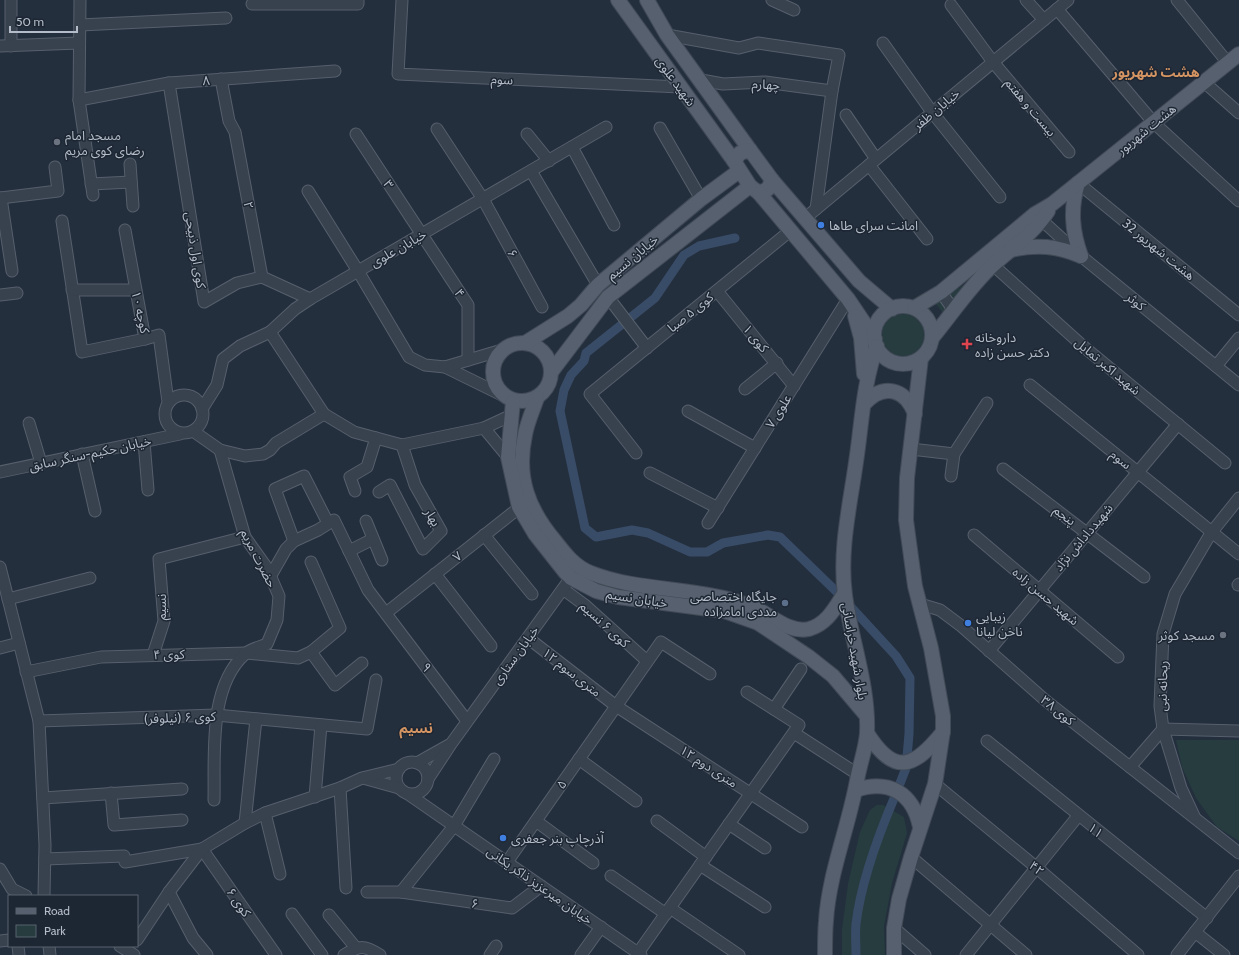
<svg xmlns="http://www.w3.org/2000/svg" width="1239" height="955" viewBox="0 0 1239 955" font-family="Cabin,'Noto Sans Arabic',sans-serif">
  <rect width="100%" height="100%" fill="#242f3e"/>
  <!-- green -->
  <g fill="#263c3f">
    <path d="M965,284L943,313L936,304Z"/>
    <circle cx="903" cy="335" r="21"/>
    <path d="M1176,740H1239V841L1217,827L1196,798L1182,767Z"/>
    <path d="M877,805H883L904,817L907,833L892,883L884,926L885,955H842V930L848,884L860,832L870,810Z"/>
  </g>
  <g fill="none" stroke-linecap="round" stroke-linejoin="round">
    <!-- canal -->
    <g stroke="#394c67" stroke-width="9">
      <path d="M735,238L699,246L684,255L655,298L586,353L584,361L571,375L564,390L560,411L585,528L596,537L632,530L648,533L690,552H707L723,543L768,535L780,537L841,596"/>
      <path d="M851,607L896,656L910,678L909,734L907,757"/>
      <path d="M899,786L906,768"/>
      <path d="M856,955C856,945 855,934 856,924C861,881 878,836 895,796"/>
    </g>
    <!-- minor casing -->
    <g stroke="#565f6c" stroke-width="13">
      <g id="minor">
        <path d="M11,0V46"/>
        <path d="M80,0L79,100L93,195"/>
        <path d="M402,0L398,74L680,87"/>
        <path d="M772,0L794,10"/>
        <path d="M1026,0L1044,20"/>
        <path d="M1177,0L1228,63"/>
        <path d="M252,4H358V0"/>
        <path d="M951,5L993,62L1069,152"/>
        <path d="M1057,9L1154,123L1239,201"/>
        <path d="M80,25L226,18"/>
        <path d="M667,35L739,48L758,43L839,55L832,91L816,209"/>
        <path d="M883,43L932,112L1000,197"/>
        <path d="M0,46L79,43"/>
        <path d="M221,79L229,121L235,132L262,277"/>
        <path d="M701,80L723,84L765,82L832,91"/>
        <path d="M1204,82L1239,113"/>
        <path d="M169,83L204,302L237,283L262,277L310,299"/>
        <path d="M79,100L169,83L335,71"/>
        <path d="M846,115L876,159"/>
        <path d="M660,128L701,199"/>
        <path d="M437,129L483,199L542,307"/>
        <path d="M356,134L468,305V360"/>
        <path d="M527,134L549,161"/>
        <path d="M572,147L614,225"/>
        <path d="M130,164L133,206"/>
        <path d="M869,165L927,239"/>
        <path d="M531,171L598,285"/>
        <path d="M1078,183L1239,315"/>
        <path d="M91,184L131,182"/>
        <path d="M308,191L358,271L409,357L425,365L445,367L502,395"/>
        <path d="M0,198L58,191L55,167"/>
        <path d="M1,198L12,271"/>
        <path d="M1036,215L1081,256L1239,385"/>
        <path d="M804,219L1068,0"/>
        <path d="M62,221L82,352L145,339"/>
        <path d="M125,230L145,339L159,335L168,402"/>
        <path d="M993,265L1084,347L1225,463"/>
        <path d="M72,290H135"/>
        <path d="M717,291L794,386"/>
        <path d="M941,292L954,311"/>
        <path d="M0,295L17,293"/>
        <path d="M608,297L647,348"/>
        <path d="M270,332L324,414L354,432L402,445L484,428L512,415"/>
        <path d="M1216,366L1239,338"/>
        <path d="M445,367L502,350"/>
        <path d="M1030,385L1239,554"/>
        <path d="M745,389L777,363"/>
        <circle cx="184" cy="414" r="19"/>
        <path d="M202,409L217,385L223,359L240,346L270,332L295,309L310,299L606,127"/>
        <path d="M688,411L755,448"/>
        <path d="M29,423L41,463"/>
        <path d="M484,428L508,457"/>
        <path d="M193,431L220,450L245,456L263,454L270,450L276,443L324,414"/>
        <path d="M144,442L148,490"/>
        <path d="M911,449L954,454"/>
        <path d="M636,453L590,394L790,231"/>
        <path d="M82,454L95,511"/>
        <path d="M1003,469L1144,577"/>
        <path d="M0,472L180,434"/>
        <path d="M650,473L718,508"/>
        <path d="M951,476L954,454L987,403"/>
        <path d="M355,491L350,477L367,467L376,438"/>
        <path d="M379,492L390,485L423,549L441,531L415,485L402,445"/>
        <path d="M366,521L382,560"/>
        <path d="M708,523L848,299"/>
        <path d="M484,535L532,594"/>
        <path d="M974,535L1118,657"/>
        <path d="M294,541L275,489L304,476L328,523"/>
        <path d="M349,551L373,539"/>
        <path d="M0,567L39,721L45,845L44,896"/>
        <path d="M435,574L491,646"/>
        <path d="M270,577L286,549L294,541L318,530L334,520L368,590L467,721"/>
        <path d="M1238,585L1239,584"/>
        <path d="M563,589L586,606L647,661"/>
        <path d="M8,599L90,578"/>
        <path d="M920,604L940,610L960,625L1045,700L1239,853"/>
        <path d="M386,613L525,503"/>
        <path d="M528,638L616,706L802,827"/>
        <path d="M0,648L19,643"/>
        <path d="M989,651L1178,424"/>
        <path d="M311,652L335,685L362,663"/>
        <path d="M153,655L164,621L159,559L245,537"/>
        <path d="M26,672L101,657L246,653L298,658L311,652L340,628L311,562"/>
        <path d="M774,709L801,669"/>
        <path d="M39,721L216,715L367,729L376,680"/>
        <path d="M794,733L859,775"/>
        <path d="M987,741L1207,918"/>
        <path d="M579,759L636,801"/>
        <circle cx="412" cy="778" r="16"/>
        <path d="M417,763L449,745"/>
        <path d="M1130,767L1163,729L1239,731"/>
        <path d="M363,778L399,788"/>
        <path d="M428,779L451,744L575,572"/>
        <path d="M935,784L1037,868L1138,955"/>
        <path d="M340,788L346,888"/>
        <path d="M111,793L114,825L182,820"/>
        <path d="M408,794L641,955"/>
        <path d="M315,797L321,725"/>
        <path d="M43,798L182,789"/>
        <path d="M214,800C215,755 208,687 245,654C250,649 260,647 267,644L277,620L279,596L267,568L245,537L220,450"/>
        <path d="M265,813L280,874"/>
        <path d="M1194,816L1181,788L1163,729L1160,706L1163,634L1175,594L1211,533L1239,498"/>
        <path d="M536,821L593,863"/>
        <path d="M657,821L706,857"/>
        <path d="M245,823L256,719"/>
        <path d="M729,824L765,848"/>
        <path d="M911,857L1026,955"/>
        <path d="M45,859L124,856L125,862L202,849L276,955"/>
        <path d="M507,862L661,642L710,674"/>
        <path d="M700,865L765,907"/>
        <path d="M0,869L12,889L26,896"/>
        <path d="M611,876L666,914"/>
        <path d="M169,892L193,938L207,955"/>
        <path d="M367,892H401L512,908L541,886"/>
        <path d="M401,892L454,826L494,759"/>
        <path d="M670,908L739,955"/>
        <path d="M292,914L322,955"/>
        <path d="M329,915L356,948"/>
        <path d="M894,928L925,955"/>
        <path d="M1195,932L1224,955"/>
        <path d="M137,940L169,892L202,849L245,823L265,813L340,788L362,778L399,769"/>
        <path d="M0,941L9,940"/>
        <path d="M18,946L19,955"/>
        <path d="M49,946L50,955"/>
        <path d="M120,946L134,955"/>
        <path d="M638,953L799,725L747,692"/>
        <path d="M344,955C360,945 364,945 380,955"/>
        <path d="M490,955L496,946"/>
        <path d="M581,955L601,927"/>
        <path d="M966,955L1078,816"/>
        <path d="M1177,955L1239,876"/>
      </g>
    </g>
    <!-- major casing -->
    <g stroke="#414a57" stroke-width="16">
      <g id="major">
        <path d="M618,0L734,161"/>
        <path d="M647,0L667,35L750,150"/>
        <path d="M750,150L772,180L768,189L759,193L750,186L734,161L740,153Z"/>
        <path d="M772,180L859,281L892,309"/>
        <path d="M1078,183C1070,209 1072,231 1081,256"/>
        <path d="M759,193L848,299L875,339"/>
        <path d="M1011,250C1037,244 1057,246 1081,256"/>
        <circle cx="903" cy="335" r="29"/>
        <path d="M914,308L941,292L1035,214L1052,204L1239,54"/>
        <path d="M855,316L861,338L864,374"/>
        <path d="M932,338C952,314 970,286 993,265C1012,248 1034,233 1048,211"/>
        <circle cx="522" cy="372" r="29"/>
        <path d="M525,343L568,316L581,305L598,285L701,199L739,171"/>
        <path d="M552,371L608,297L750,186"/>
        <path d="M537,398C533,410 527,423 525,435C516,477 528,509 555,541C565,554 575,567 591,573C634,590 683,587 728,599C738,602 749,605 759,610C774,618 791,633 809,629C827,624 835,608 844,594"/>
        <path d="M513,401L508,457L519,507L535,534L565,572L571,578L596,591L618,597L724,611L758,623L809,657L833,676L866,715"/>
        <path d="M864,404C883,383 905,388 915,414"/>
        <path d="M867,733C895,777 914,768 943,732"/>
        <path d="M856,790C889,779 913,793 920,827"/>
        <path d="M825,955C825,944 825,932 826,921C829,872 850,824 858,775C861,761 866,747 867,733C869,686 851,640 845,595C839,551 850,505 856,462C862,423 863,383 877,346"/>
        <path d="M894,955V928L899,899L911,857L935,784L943,731V716L931,648L915,586L906,520L907,478L921,358"/>
      </g>
    </g>
    <!-- minor -->
    <use href="#minor" stroke="#38414e" stroke-width="11"/>
    <!-- major -->
    <use href="#major" stroke="#56606e" stroke-width="14"/>
  </g>
  <!-- markers -->
  <g fill="#6b7280" stroke="#1d2633" stroke-width="1.5">
    <circle cx="57" cy="142" r="4"/>
    <circle cx="1223" cy="635" r="4"/>
  </g>
  <g fill="#3f7fe0" stroke="#1d2633" stroke-width="1.5">
    <circle cx="821" cy="225" r="4"/>
    <circle cx="968" cy="623" r="4"/>
    <circle cx="503" cy="838" r="4"/>
  </g>
  <path fill="#e0444e" stroke="#1d2633" stroke-width="1.5" d="M965 338h4v4h4v4h-4v4h-4v-4h-4v-4h4z"/>
  <circle fill="#5c6f8a" stroke="#1d2633" stroke-width="1.5" cx="785" cy="603" r="4"/>
  <g text-anchor="middle" stroke-width="3" stroke-linejoin="round" paint-order="stroke">
    <!-- street labels -->
    <g font-size="13" fill="#b4bcc9" stroke="#1d2633">
      <text transform="translate(502 79) rotate(3)" y="5">سوم</text>
      <text transform="translate(206 80) rotate(-4)" y="5">۸</text>
      <text transform="translate(676 81) rotate(54)" y="5">شهید علوی</text>
      <text transform="translate(766 84) rotate(3)" y="5">چهارم</text>
      <text transform="translate(1031 107) rotate(50)" y="5">بیست و هفتم</text>
      <text transform="translate(936 109) rotate(-40)" y="5">خیابان ظفر</text>
      <text transform="translate(1146 129) rotate(-39)" y="5">هشت شهریور</text>
      <text transform="translate(389 184) rotate(56)" y="5">۳</text>
      <text transform="translate(249 205) rotate(80)" y="5">۲</text>
      <text transform="translate(398 248) rotate(-30)" y="5">خیابان علوی</text>
      <text transform="translate(1159 249) rotate(39)" y="5">هشت شهریور 32</text>
      <text transform="translate(196 250) rotate(81)" y="5">کوی اول ذبیحی</text>
      <text transform="translate(513 253) rotate(61)" y="5">۶</text>
      <text transform="translate(632 257) rotate(-40)" y="5">خیابان نسیم</text>
      <text transform="translate(460 293) rotate(57)" y="5">۴</text>
      <text transform="translate(1136 301) rotate(39)" y="5">کوثر</text>
      <text transform="translate(141 312) rotate(77)" y="5">کوچه ۱۰</text>
      <text transform="translate(690 312) rotate(-39)" y="5">کوی ۵ صبا</text>
      <text transform="translate(756 338) rotate(50)" y="5">کوی ۱</text>
      <text transform="translate(1108 366) rotate(40)" y="5">شهید اکبر تمایل</text>
      <text transform="translate(778 411) rotate(-58)" y="5">علوی ۷</text>
      <text transform="translate(90 453) rotate(-12)" y="5">خیابان حکیم-سنگر سابق</text>
      <text transform="translate(1121 459) rotate(39)" y="5">سوم</text>
      <text transform="translate(1065 515) rotate(37)" y="5">پنجم</text>
      <text transform="translate(433 517) rotate(60)" y="5">بهار</text>
      <text transform="translate(1083 537) rotate(-50)" y="5">شهیدداداش نژاد</text>
      <text transform="translate(457 556) rotate(-39)" y="5">۷</text>
      <text transform="translate(259 558) rotate(63)" y="5">حضرت مریم</text>
      <text transform="translate(1046 596) rotate(40)" y="5">شهید حسن زاده</text>
      <text transform="translate(637 598) rotate(9)" y="5">خیابان نسیم</text>
      <text transform="translate(161 607) rotate(-90)" y="5">نسیم</text>
      <text transform="translate(605 624) rotate(42)" y="5">کوی ۶ نسیم</text>
      <text transform="translate(855 651) rotate(80)" y="5">بلوار شهید خراسانی</text>
      <text transform="translate(169 654) rotate(-1)" y="5">کوی ۴</text>
      <text transform="translate(515 655) rotate(-54)" y="5">خیابان ستاری</text>
      <text transform="translate(427 667) rotate(53)" y="5">۹</text>
      <text transform="translate(572 672) rotate(38)" y="5">۱۲ متری سوم</text>
      <text transform="translate(1162 686) rotate(-89)" y="5">ریحانه نبی</text>
      <text transform="translate(1058 710) rotate(39)" y="5">کوی ۳۸</text>
      <text transform="translate(180 717) rotate(-2)" y="5">کوی ۶ (نیلوفر)</text>
      <text transform="translate(709 766) rotate(33)" y="5">۱۲ متری دوم</text>
      <text transform="translate(561 784) rotate(-55)" y="5">۵</text>
      <text transform="translate(1096 830) rotate(38)" y="5">۱۱</text>
      <text transform="translate(1037 868) rotate(40)" y="5">۴۲</text>
      <text transform="translate(540 885) rotate(35)" y="5">خیابان میرعزیز ذاکر یکانی</text>
      <text transform="translate(239 902) rotate(55)" y="5">کوی ۶</text>
      <text transform="translate(475 903) rotate(8)" y="5">۶</text>
    </g>
    <!-- poi labels -->
    <g font-size="13" fill="#b4bcc9" stroke="#1d2633" text-anchor="start">
      <text x="65" y="140">مسجد امام<tspan x="65" dy="15">رضای کوی مریم</tspan></text>
      <text x="829" y="230">امانت سرای طاها</text>
      <text x="975" y="342">داروخانه<tspan x="975" dy="15">دکتر حسن زاده</tspan></text>
      <text x="777" y="601" text-anchor="end">جایگاه اختصاصی<tspan x="777" dy="15">مددی امامزاده</tspan></text>
      <text x="976" y="621">زیبایی<tspan x="976" dy="15">ناخن لیانا</tspan></text>
      <text x="1215" y="640" text-anchor="end">مسجد کوثر</text>
      <text x="511" y="843">آذرچاپ بنر جعفری</text>
    </g>
    <!-- neighbourhood labels -->
    <g font-size="14" font-weight="bold" fill="#d59563" stroke="#1d2633">
      <text x="1156" y="77">هشت شهریور</text>
      <text x="416" y="733">نسیم</text>
    </g>
  </g>
  <!-- legend -->
  <rect x="8" y="895" width="130" height="52" fill="#1d2633" stroke="#59626f"/>
  <rect x="16" y="908" width="20" height="6" fill="#56606e" stroke="#59626f"/>
  <text x="44" y="915" font-size="12" fill="#b4bcc9">Road</text>
  <rect x="16" y="925" width="20" height="12" fill="#263c3f" stroke="#59626f"/>
  <text x="44" y="935" font-size="12" fill="#b4bcc9">Park</text>
  <!-- scale -->
  <path d="M10 26v6h67v-6" fill="none" stroke="#b4bcc9" stroke-width="2"/>
  <text x="16" y="26" font-size="12" fill="#b4bcc9" stroke="#1d2633" stroke-width="3" paint-order="stroke">50 m</text>
</svg>
